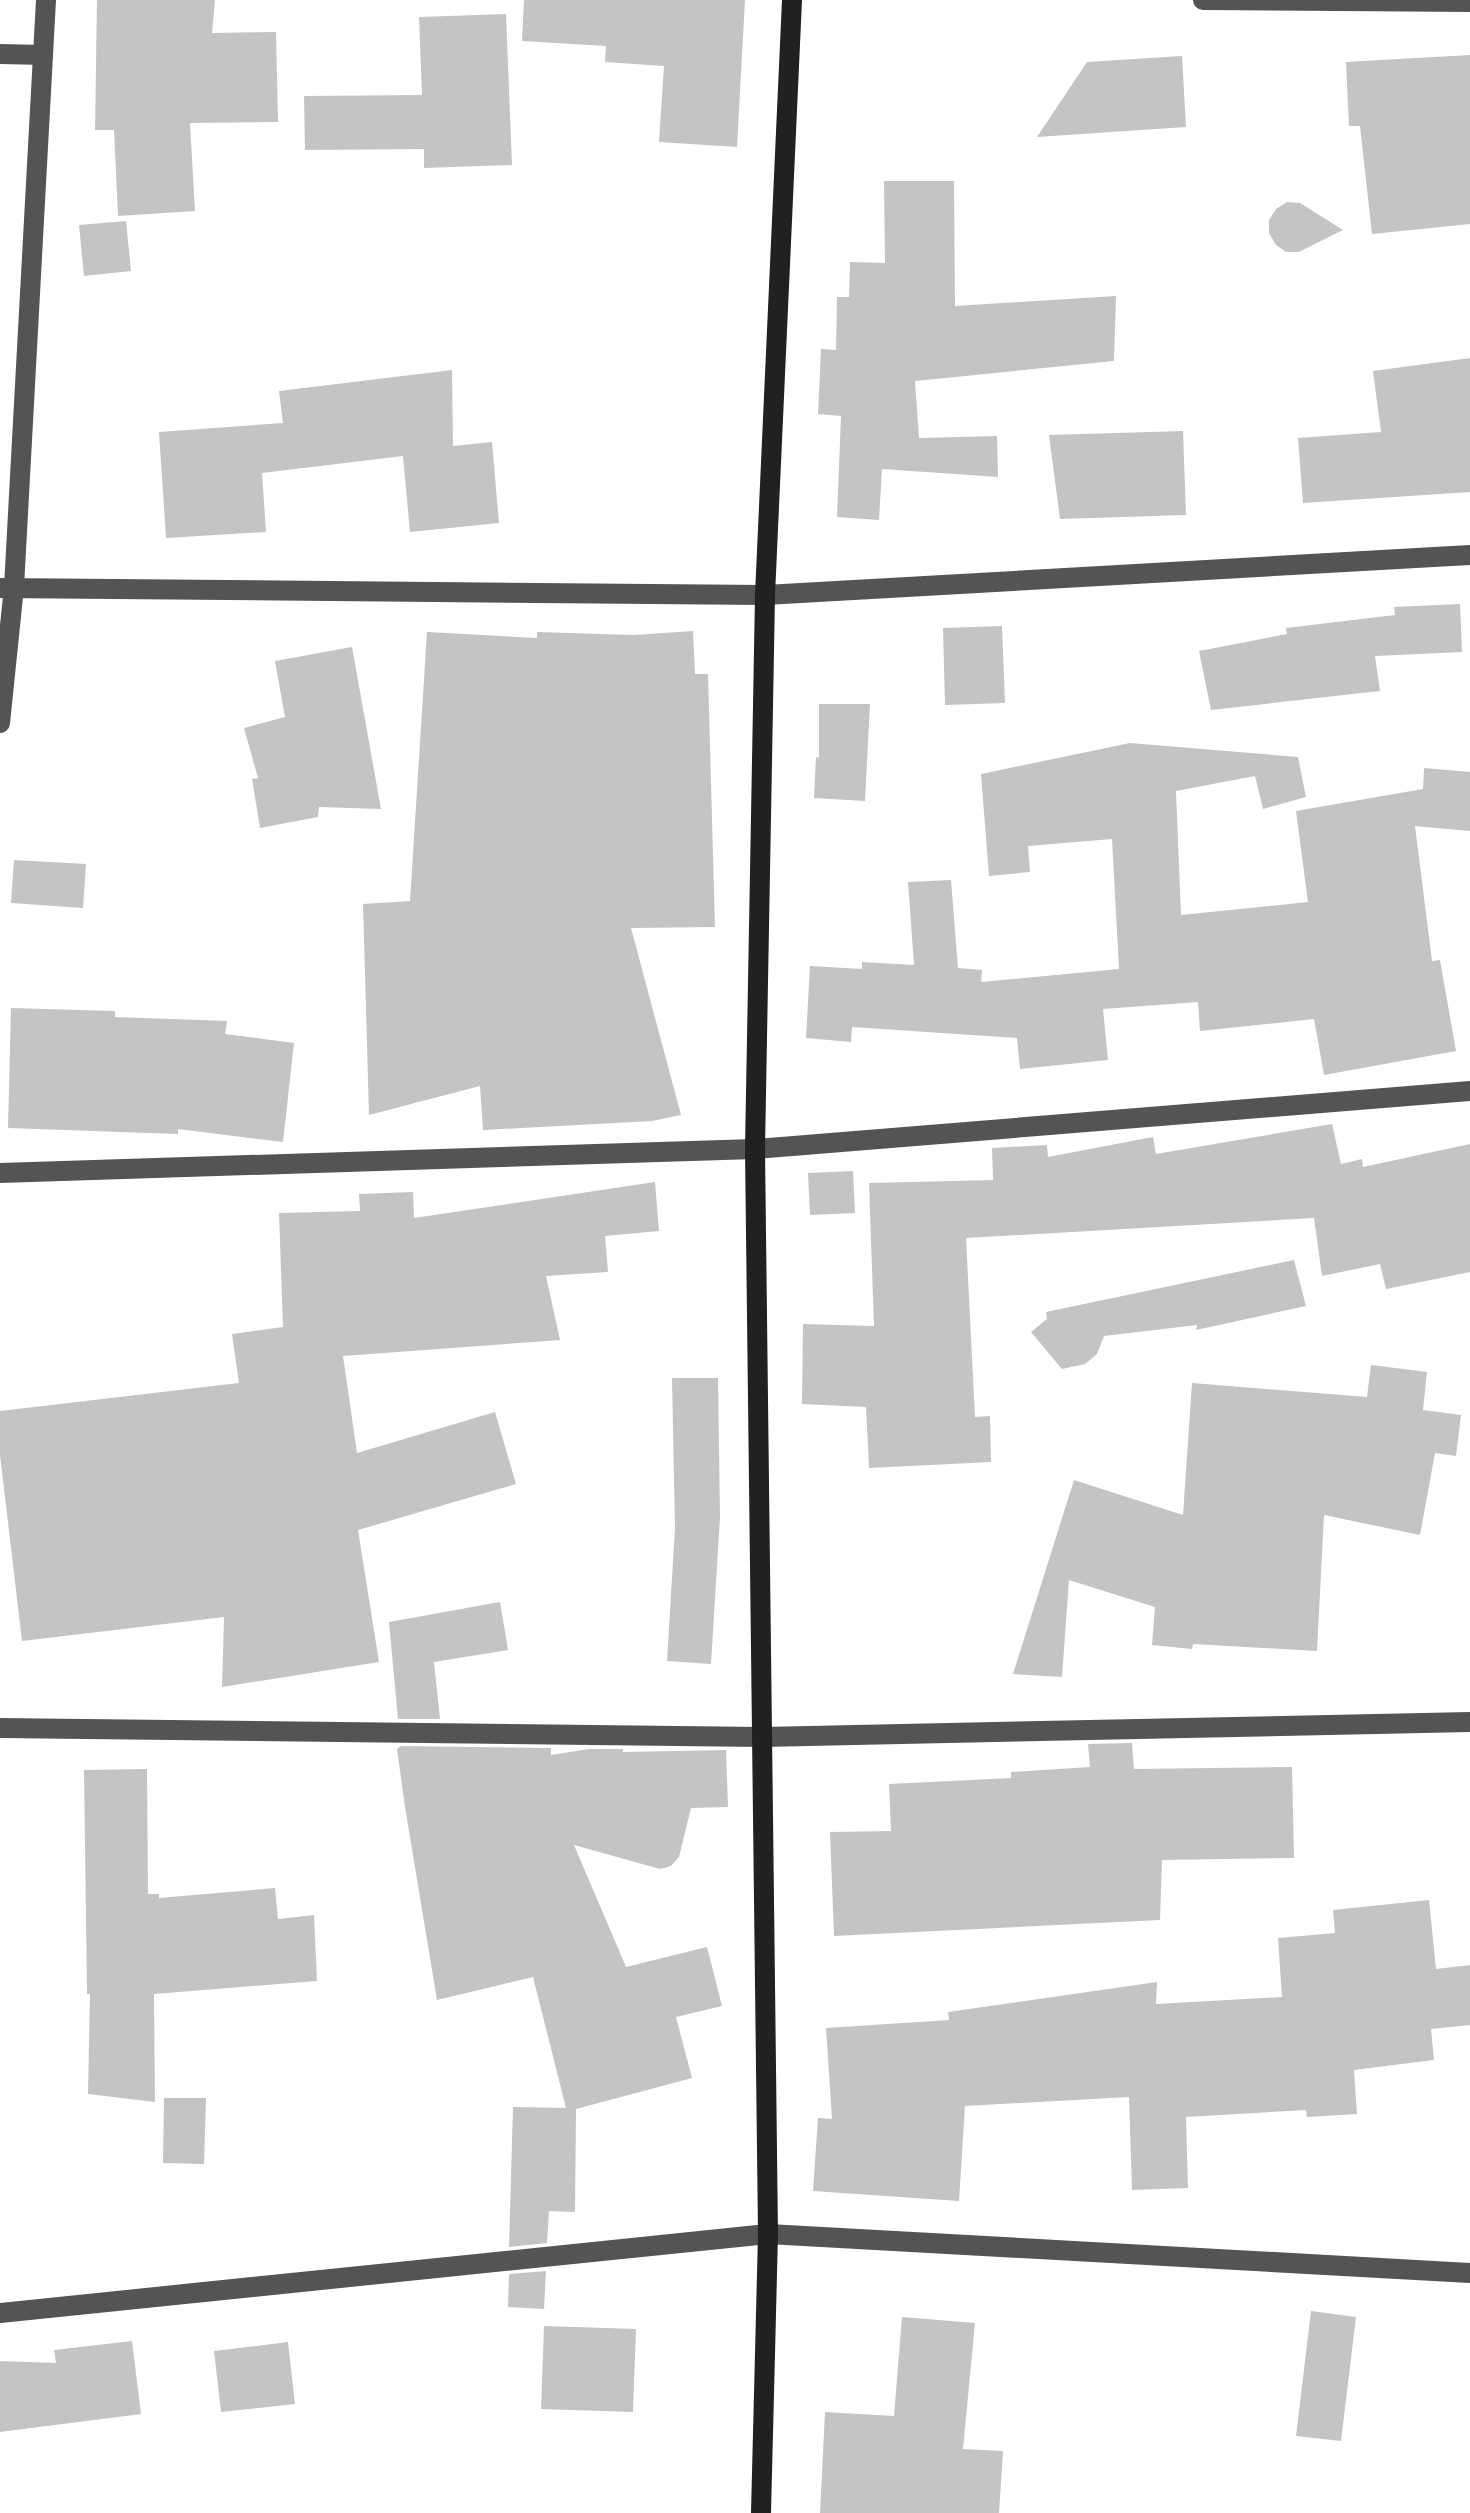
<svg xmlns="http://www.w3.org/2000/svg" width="1470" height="2513" viewBox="0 0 1470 2513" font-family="Mulish,sans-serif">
  <rect width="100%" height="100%" fill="#fff"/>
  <!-- building -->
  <g fill="#c4c4c4">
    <path d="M97,0H215L212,33L276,32L278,122L190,123L195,211L118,216L114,130H95Z"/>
    <path d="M524,0H745L737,147L659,142L664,66L605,62L606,46L522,41Z"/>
    <path d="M506,14L512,165L424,168V149L305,150L304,96L422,95L419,17Z"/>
    <path d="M1470,55V224L1372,234L1360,126H1349L1346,62Z"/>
    <path d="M1182,56L1186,127L1037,137L1087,62Z"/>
    <path d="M884,181H954L955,306L1116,296L1114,361L915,381L919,438L997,436L998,477L882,469L879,520L837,517L841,416L818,414L821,349L836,350L837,297H849L850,262L885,263Z"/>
    <path d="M1287,202L1300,203L1343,230L1299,252H1286L1276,245L1269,233V220L1276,209Z"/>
    <path d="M126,221L131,271L84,276L79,225Z"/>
    <path d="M1470,358V492L1303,503L1298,438L1381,432L1373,371Z"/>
    <path d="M452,370L453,446L492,442L499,523L410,532L403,456L262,473L266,532L166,538L159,432L283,423L279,391Z"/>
    <path d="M1183,431L1186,515L1060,519L1049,435Z"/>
    <path d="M1460,604L1462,652L1375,656L1380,691L1211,710L1199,651L1287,634L1286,628L1395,615L1394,607Z"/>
    <path d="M1002,626L1005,703L945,705L943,628Z"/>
    <path d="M693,631L695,674H708L715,927L631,928L681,1115L652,1121L483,1130L480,1086L369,1115L363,904L410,901L427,632L537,638V632L634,635Z"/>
    <path d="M352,647L381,809L319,807L318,817L260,828L252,779L258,778L244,728L285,717L275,661Z"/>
    <path d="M819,704H870L865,801L814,798L816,757L819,758Z"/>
    <path d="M1130,743L1298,757L1306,797L1263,809L1255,776L1176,791L1181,915L1308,902L1296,811L1423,789L1424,768L1470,772V831L1415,826L1432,961L1440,960L1456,1051L1324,1075L1314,1019L1200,1031L1198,1002L1103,1009L1108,1060L1020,1069L1017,1038L852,1027L851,1042L806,1038L810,966L862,969V962L914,965L908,882L951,880L958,968L982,970L981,982L1119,969L1112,839L1028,846L1030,872L989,876L981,774Z"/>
    <path d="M14,860L86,864L83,908L11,903Z"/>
    <path d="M11,1008L115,1011V1017L227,1021L225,1034L294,1043L283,1142L178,1129V1134L8,1128Z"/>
    <path d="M1332,1124L1341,1164L1362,1159L1363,1167L1470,1144V1272L1386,1289L1380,1264L1322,1276L1314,1218L966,1238L975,1417L990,1416L991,1462L869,1468L866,1407L802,1404L803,1324L874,1326L869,1183L993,1180L992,1148L1047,1145L1048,1157L1153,1137L1156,1154Z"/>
    <path d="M853,1171L855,1213L810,1215L808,1173Z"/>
    <path d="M655,1182L659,1231L605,1236L608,1272L546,1276L560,1340L343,1356L357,1453L495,1412L516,1484L358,1530L379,1662L222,1687L224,1617L22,1641L0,1455V1411L239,1383L232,1334L283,1327L279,1213L360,1211L359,1194L413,1192L414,1218Z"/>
    <path d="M1294,1260L1306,1306L1196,1330L1197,1325L1104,1336L1097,1354L1085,1364L1062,1369L1031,1332L1047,1319L1046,1312Z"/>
    <path d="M1371,1365L1427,1372L1423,1410L1461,1415L1456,1456L1435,1453L1420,1535L1324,1515L1317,1651L1193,1644L1192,1649L1152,1645L1155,1607L1069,1580L1062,1677L1013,1674L1074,1480L1183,1515L1192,1383L1367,1397Z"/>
    <path d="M672,1378H718L720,1517L711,1664L667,1661L675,1528Z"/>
    <path d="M500,1602L508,1650L434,1662L440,1719H398L389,1622Z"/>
    <path d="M1132,1743L1134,1769L1292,1767L1294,1858L1162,1860L1160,1920L834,1936L830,1832L891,1831L889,1784L1011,1778V1772L1090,1767L1088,1744Z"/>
    <path d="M401,1746L551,1748V1755L589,1749H623V1752L726,1750L728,1807L691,1808L679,1857L671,1866L660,1869L574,1845L626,1967L707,1947L722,2006L676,2017L692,2078L576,2109L575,2212L549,2211L547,2243L509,2247L513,2107L566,2108L533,1977L437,2000L405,1807L397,1749Z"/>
    <path d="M147,1769L148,1894H159V1898L275,1888L278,1919L314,1915L317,1981L154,1994L155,2102L88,2094L90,1994H87L84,1770Z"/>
    <path d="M1429,1900L1436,1969L1470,1965V2025L1431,2029L1434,2060L1354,2070L1357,2114L1307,2117L1306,2110L1186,2117L1188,2188L1132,2190L1129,2097L965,2106L959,2201L813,2191L818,2118L832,2119L826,2028L949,2020L948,2012L1157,1982L1156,2004L1282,1997L1278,1938L1335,1933L1333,1910Z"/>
    <path d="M164,2098H206L204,2164L163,2163Z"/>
    <path d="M546,2271L544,2309L508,2307L509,2274Z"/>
    <path d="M1311,2311L1356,2317L1341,2441L1296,2436Z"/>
    <path d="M902,2317L975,2323L963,2449L1003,2451L999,2513H820L825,2412L894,2416Z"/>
    <path d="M544,2326L636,2329L633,2412L541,2409Z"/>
    <path d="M132,2341L141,2414L0,2432V2361L56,2363L54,2350Z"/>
    <path d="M288,2342L295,2404L221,2412L214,2351Z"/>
  </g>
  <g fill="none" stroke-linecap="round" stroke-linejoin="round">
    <!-- street -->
    <g stroke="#545454" stroke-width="20">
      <path d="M1203,0L1470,2"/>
      <path d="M0,54L43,55"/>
      <path d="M0,588L765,595L1470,555"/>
      <path d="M0,723L14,587L46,0"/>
      <path d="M0,1173L755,1149L1470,1091"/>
      <path d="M0,1728L761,1737L1470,1722"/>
      <path d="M0,2313L768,2234L1470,2273"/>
    </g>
    <!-- secondary -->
    <path stroke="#212121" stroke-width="20" d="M761,2513L768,2234L755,1149L765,595L792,0"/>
  </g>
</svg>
